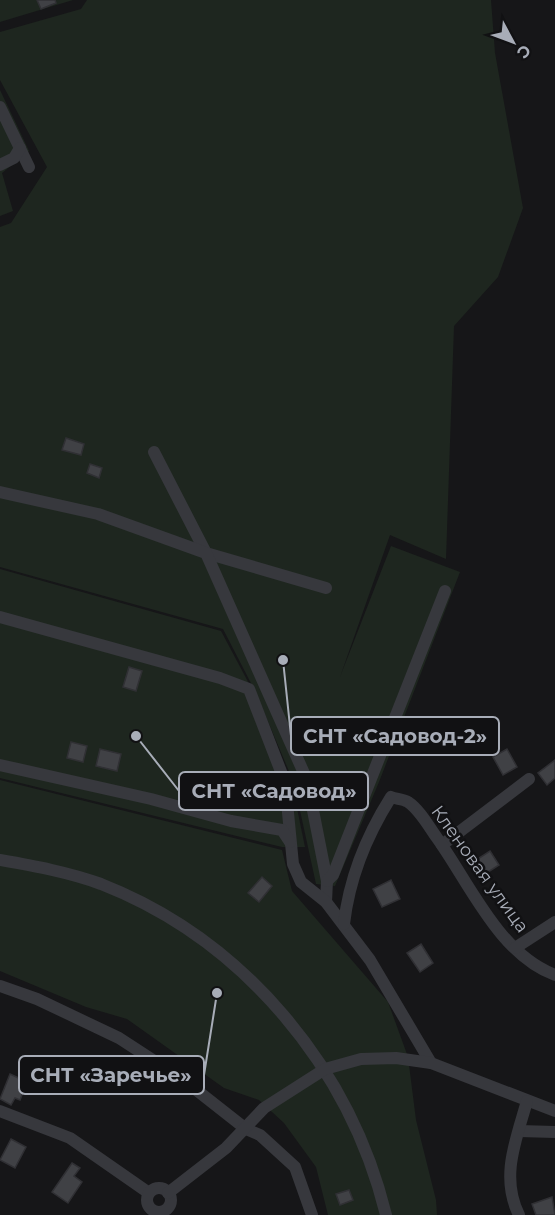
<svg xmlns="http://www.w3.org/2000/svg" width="555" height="1215" viewBox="0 0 555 1215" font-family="Montserrat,sans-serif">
  <rect width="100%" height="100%" fill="#161618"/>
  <!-- green -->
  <g fill="#1e261f">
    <path d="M0,0H73L0,22Z"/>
    <path d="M87,0H491L495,53L523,208L498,277L454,326L446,559L390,535L340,677L391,546L460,572L379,782L335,886L316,884L294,783L255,691L223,629L0,567V227L11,223L47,167L0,80V32L81,9Z"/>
    <path d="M0,90L29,151L2,173L13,211L0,216Z"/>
    <path d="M0,569L221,631L254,693L292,784L305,847H282L0,778Z"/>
    <path d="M0,780L282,850L292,891L388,1002L408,1057L416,1120L436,1200L437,1215H328L316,1167L284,1123L259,1100L224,1088L127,1019L86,1007L0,971Z"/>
  </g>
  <!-- building -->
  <g fill="#404145" stroke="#303034" stroke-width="1.5">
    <path d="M37,0H55L56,3L41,9Z"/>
    <path d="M66,438L84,444L81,455L62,450Z"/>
    <path d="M90,464L102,468L99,478L87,473Z"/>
    <path d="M129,667L142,671L136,691L123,687Z"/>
    <path d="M71,742L87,746L83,762L67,758Z"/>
    <path d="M100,749L121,754L117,771L96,766Z"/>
    <path d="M507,749L517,767L503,775L493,757Z"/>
    <path d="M555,760V778L547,785L538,773Z"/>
    <path d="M490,851L499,865L482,876L473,862Z"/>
    <path d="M262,877L272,886L259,902L248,893Z"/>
    <path d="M391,880L400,899L382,907L373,889Z"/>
    <path d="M421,944L433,963L420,972L407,953Z"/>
    <path d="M10,1074L27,1082L20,1100L15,1098L11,1105L0,1099Z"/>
    <path d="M11,1139L26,1147L15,1168L0,1160Z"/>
    <path d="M72,1163L80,1168L74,1176L82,1182L68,1203L52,1192Z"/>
    <path d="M349,1190L353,1200L340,1205L336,1194Z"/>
    <path d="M552,1197L555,1215H536L532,1204Z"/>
  </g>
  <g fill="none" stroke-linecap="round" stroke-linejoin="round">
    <!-- minor -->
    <g stroke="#37383d" stroke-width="12">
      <path d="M0,107L29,167"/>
      <path d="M0,165L14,158L20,148"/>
      <path d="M154,452L206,553L326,588"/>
      <path d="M0,492L98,514L206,553L307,780L327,881L326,902"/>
      <path d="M0,617L220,678L249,689L285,782L293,864L301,882L326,902L370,960L431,1063"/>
      <path d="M0,765L151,799L231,821L282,830L290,842"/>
      <path d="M442,845L529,779"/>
      <path d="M0,860C34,866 68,872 101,884C244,940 350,1068 386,1215"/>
      <path d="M327,881L333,875L445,591"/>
      <path d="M344,924C349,880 367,835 391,797C396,799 404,799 408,802C420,810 429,827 437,838C470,884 499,954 555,975"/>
      <path d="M515,948L555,922"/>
      <path d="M0,986L37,999L119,1038L185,1081L246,1129L260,1135L295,1167L312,1215"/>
      <path d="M0,1111L70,1138L149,1193"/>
      <path d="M519,1131L555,1132"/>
      <circle cx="159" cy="1200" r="12"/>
      <path d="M168,1193L226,1148L264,1108L325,1069L361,1059L396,1058L431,1063L555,1111"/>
      <path d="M519,1215C500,1177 516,1140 527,1101"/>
    </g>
  </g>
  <g text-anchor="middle" stroke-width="5" stroke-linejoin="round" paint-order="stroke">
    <!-- street labels -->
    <g font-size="18" fill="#a8adb8" stroke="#111113">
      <text transform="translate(480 869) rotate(54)" y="6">Кленовая улица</text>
    </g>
  </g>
  <!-- callouts -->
  <path fill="none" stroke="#a8adb8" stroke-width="2" d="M283 660L291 736M136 736L179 791M217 993L204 1075"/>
  <g fill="#a8adb8" stroke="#111113" stroke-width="2">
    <circle cx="283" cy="660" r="6"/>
    <circle cx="136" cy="736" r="6"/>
    <circle cx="217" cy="993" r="6"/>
  </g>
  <g fill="#111113" stroke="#a8adb8" stroke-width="2">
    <rect x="291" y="717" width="208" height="38" rx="6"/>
    <rect x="179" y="772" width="189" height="38" rx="6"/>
    <rect x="19" y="1056" width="185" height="38" rx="6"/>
  </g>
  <g font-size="20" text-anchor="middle" font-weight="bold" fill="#a8adb8">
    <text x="395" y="743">СНТ «Садовод-2»</text>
    <text x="274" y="798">СНТ «Садовод»</text>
    <text x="111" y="1082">СНТ «Заречье»</text>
  </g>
  <!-- north arrow -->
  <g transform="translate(513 42) rotate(131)" stroke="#111113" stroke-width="4.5" paint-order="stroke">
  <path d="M0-4.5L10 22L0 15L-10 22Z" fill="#a8adb8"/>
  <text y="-9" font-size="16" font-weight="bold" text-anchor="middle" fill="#a8adb8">С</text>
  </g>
</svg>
